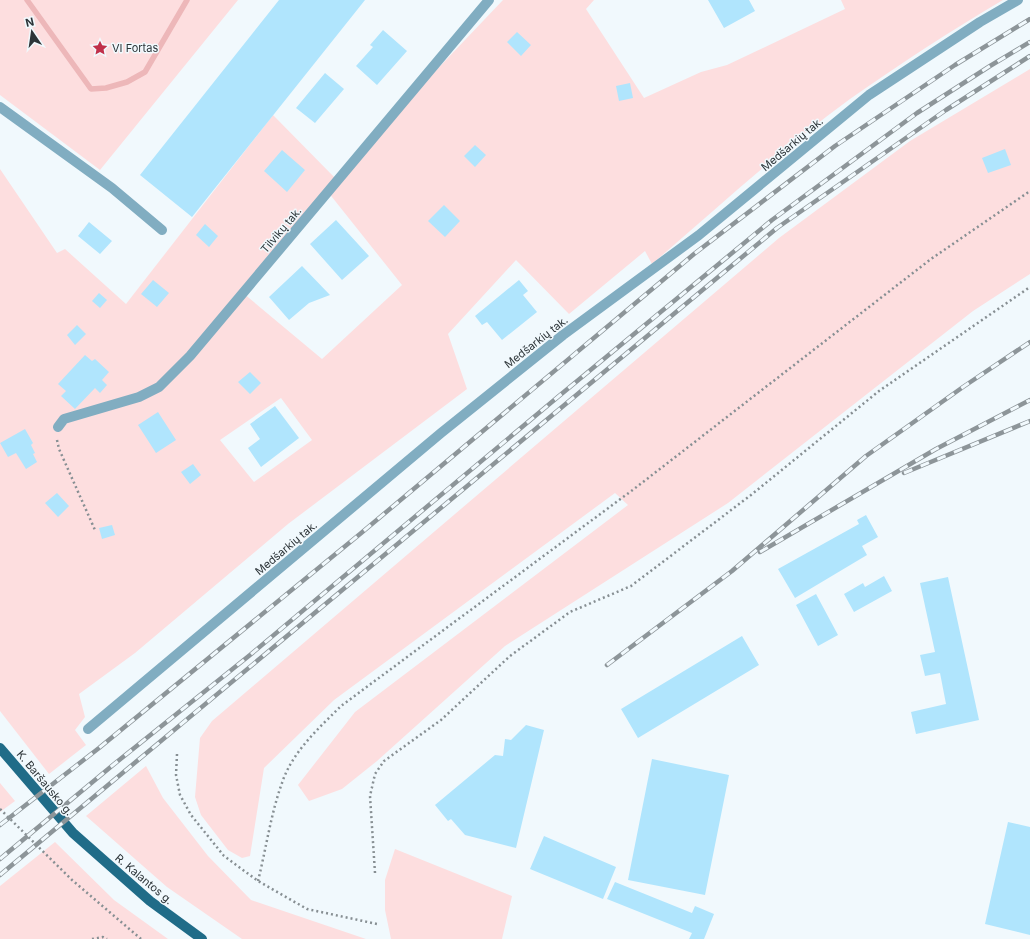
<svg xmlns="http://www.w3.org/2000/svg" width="1030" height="939" viewBox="0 0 1030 939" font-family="Inter,sans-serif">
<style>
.green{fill:#fddedf;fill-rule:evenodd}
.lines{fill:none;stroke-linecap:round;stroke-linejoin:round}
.stream{stroke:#edb7b9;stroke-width:5.5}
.building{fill:#b0e5fd}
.path{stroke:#878f93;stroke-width:2.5;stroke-dasharray:2 3;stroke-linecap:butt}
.minor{stroke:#81adc1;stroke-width:10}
.major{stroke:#206c88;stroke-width:10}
.rail-casing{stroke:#8d9599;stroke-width:4.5}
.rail{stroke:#f1f9fd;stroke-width:3;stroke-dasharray:9;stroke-linecap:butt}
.labels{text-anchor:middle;stroke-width:3;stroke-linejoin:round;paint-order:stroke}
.poi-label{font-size:11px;fill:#2c3438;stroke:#f1f9fd;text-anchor:start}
.street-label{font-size:11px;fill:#2c3438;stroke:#f1f9fd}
</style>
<rect width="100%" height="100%" fill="#f1f9fd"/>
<!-- green -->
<path class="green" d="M 0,0 L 238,0 L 100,170 L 0,95 Z
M 503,0 L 594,0 L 586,9 L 644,98 L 701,72 L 727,65 L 845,9 L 841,0 L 1003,0 C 950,31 900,64 850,99 C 781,149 717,208 652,264 L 645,251 L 569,314 L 516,260 L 448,334 L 467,389 L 288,524 L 135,653 L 79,694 L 85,717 L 75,730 L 86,745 L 49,774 L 0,711 L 0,169 L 57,253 L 65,249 L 126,304 L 273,115 L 337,180 L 387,122 ZM 328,192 L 402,285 L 322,359 L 243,293 ZM 281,398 L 312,440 L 254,482 L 220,440 Z
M 1030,69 L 1030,274 L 973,311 L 728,503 L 505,646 L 377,761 L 342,789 L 309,801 L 298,785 L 355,712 L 628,505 L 615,493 L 334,700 L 264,768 L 250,856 L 242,858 L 228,850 L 201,815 L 195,797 L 200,738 L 212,721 L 779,238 L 910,141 Z
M 146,766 L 163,798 L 208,856 L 251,900 L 366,939 L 242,939 L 167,887 L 86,816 Z
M 0,783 L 15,801 L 0,812 Z
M 55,842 L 114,900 L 168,939 L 0,939 L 0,886 Z
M 395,849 L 512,896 L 502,939 L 391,939 L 385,910 L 385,880 Z"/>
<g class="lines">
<!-- stream -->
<path class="stream" d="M 27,0 L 91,89 L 106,88 L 127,82 L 145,72 L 187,0"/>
</g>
<!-- building -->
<path class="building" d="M 279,0 L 365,0 L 192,217 L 140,175 Z
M 708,0 L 749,0 L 755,11 L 724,28 Z
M 383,30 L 407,51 L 377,85 L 356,66 L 373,47 L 370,45 Z
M 517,32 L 531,45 L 521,56 L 507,42 Z
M 325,73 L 344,89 L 315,123 L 296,108 Z
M 630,83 L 633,98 L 619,101 L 616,86 Z
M 475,145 L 486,155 L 475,167 L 464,156 Z
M 1005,149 L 1011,165 L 988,173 L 982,158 Z
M 282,150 L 305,170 L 287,192 L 264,171 Z
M 444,205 L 460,221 L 445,237 L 428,221 Z
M 336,220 L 369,256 L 342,280 L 310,244 Z
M 89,222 L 112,241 L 100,254 L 78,236 Z
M 205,224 L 218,236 L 209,247 L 196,235 Z
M 302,266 L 330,295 L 309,303 L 289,320 L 269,297 Z
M 153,280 L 169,293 L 157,307 L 141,294 Z
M 519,280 L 528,291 L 523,295 L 537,312 L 502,340 L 487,322 L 482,325 L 475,316 Z
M 99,293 L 107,300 L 100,308 L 92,301 Z
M 77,325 L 86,334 L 75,345 L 67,335 Z
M 85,355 L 92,361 L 95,359 L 109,372 L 102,380 L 107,385 L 100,393 L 95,388 L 75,409 L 61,396 L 66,391 L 58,384 Z
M 250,372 L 261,383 L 250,394 L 238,382 Z
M 275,406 L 299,438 L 261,467 L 248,448 L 260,439 L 250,424 Z
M 158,412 L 176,440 L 156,453 L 138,425 Z
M 25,429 L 33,443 L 31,445 L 35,453 L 33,454 L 37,462 L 26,469 L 16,453 L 8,457 L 0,443 Z
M 193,464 L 201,475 L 190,484 L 181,472 Z
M 57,493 L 69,506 L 58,517 L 45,503 Z
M 866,515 L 878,537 L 862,546 L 867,555 L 795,598 L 778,569 L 859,524 L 857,520 Z
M 112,525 L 115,535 L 102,539 L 99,528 Z
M 884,576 L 892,591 L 854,612 L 844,594 L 863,583 L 865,587 Z
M 948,577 L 979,720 L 916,734 L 911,712 L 946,704 L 940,673 L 925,676 L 920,655 L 935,652 L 920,583 Z
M 816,594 L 838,635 L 818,646 L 796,605 Z
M 742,636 L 759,665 L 638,738 L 621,709 Z
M 526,725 L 544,730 L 516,848 L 465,835 L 451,819 L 448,821 L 435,805 L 495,755 L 503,756 L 505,739 L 511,740 Z
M 652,759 L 729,775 L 705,895 L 628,880 Z
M 1008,822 L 1030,827 L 1030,935 L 985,924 Z
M 544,836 L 616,867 L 603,899 L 530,869 Z
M 615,882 L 692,913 L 695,906 L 714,914 L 704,939 L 689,939 L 692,933 L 607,899 Z"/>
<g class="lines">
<!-- path -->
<path class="path" d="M 57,440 L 59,449 L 95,530
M 177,754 L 176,775 L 180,795 L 191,815 L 224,856 L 258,881 L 307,909 L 377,924
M 0,809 L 72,880 L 141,939
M 375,873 L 370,796 L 375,774 L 384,761 L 441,720 L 510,656 L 570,612 L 631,586 L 751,495 L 879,391 L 1030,287
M 258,881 C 266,849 271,813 282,783 C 292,752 319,728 341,706 L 634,489 L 931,259 L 1030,191
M 92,939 L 103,937 L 107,939"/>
<!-- minor -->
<path class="minor" d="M 0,107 L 112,188 L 162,230
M 58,427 L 64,419 L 139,397 L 159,387 L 190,356 L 489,0
M 88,729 L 441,433 L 563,335 L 699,235 L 869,95 L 980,22 L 1018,0"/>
<!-- major -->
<path class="major" d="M 0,748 L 73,833 L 150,901 L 202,939"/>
<defs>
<path id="rail" d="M 904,473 L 1030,421
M 760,552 L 936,449 L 1030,400
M 607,665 L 732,571 L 866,456 L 963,387 L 1030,342
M 0,825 L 99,748 L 360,534 L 694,254 L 835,146 L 955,65 L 1030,19
M 0,859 L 113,765 L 250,655 L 559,396 L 772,220 L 917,113 L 990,66 L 1030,42
M 0,875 L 777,228 L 946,110 L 1030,56"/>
</defs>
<!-- rail casing -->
<use href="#rail" class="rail-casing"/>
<!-- rail -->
<use href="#rail" class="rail"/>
</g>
<!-- icons -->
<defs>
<symbol id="sight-bare" viewBox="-9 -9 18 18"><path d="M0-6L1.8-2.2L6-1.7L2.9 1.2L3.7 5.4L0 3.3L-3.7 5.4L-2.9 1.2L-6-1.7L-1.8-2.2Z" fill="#c0304a" stroke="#f1f9fd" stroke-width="2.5" paint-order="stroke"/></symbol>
</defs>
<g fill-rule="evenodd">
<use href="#sight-bare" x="89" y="37" width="22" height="22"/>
</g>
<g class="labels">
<!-- poi labels -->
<g class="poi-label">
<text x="112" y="52">VI Fortas</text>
</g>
<!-- street labels -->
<g class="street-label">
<text transform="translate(792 144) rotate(-40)" y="4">Medšarkių tak.</text>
<text transform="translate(281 230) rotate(-50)" y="4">Tilvikų tak.</text>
<text transform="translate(536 342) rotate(-38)" y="4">Medšarkių tak.</text>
<text transform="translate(286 548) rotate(-40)" y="4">Medšarkių tak.</text>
<text transform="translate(45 783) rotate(50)" y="4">K. Baršausko g.</text>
<text transform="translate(144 879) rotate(40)" y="4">R. Kalantos g.</text>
</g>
</g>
<!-- north arrow -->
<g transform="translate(32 32) rotate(347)" stroke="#f1f9fd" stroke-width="3" paint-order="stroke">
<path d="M0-3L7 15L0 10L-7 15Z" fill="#2c3438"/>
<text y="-6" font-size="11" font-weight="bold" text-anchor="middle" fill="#2c3438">N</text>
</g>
</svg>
